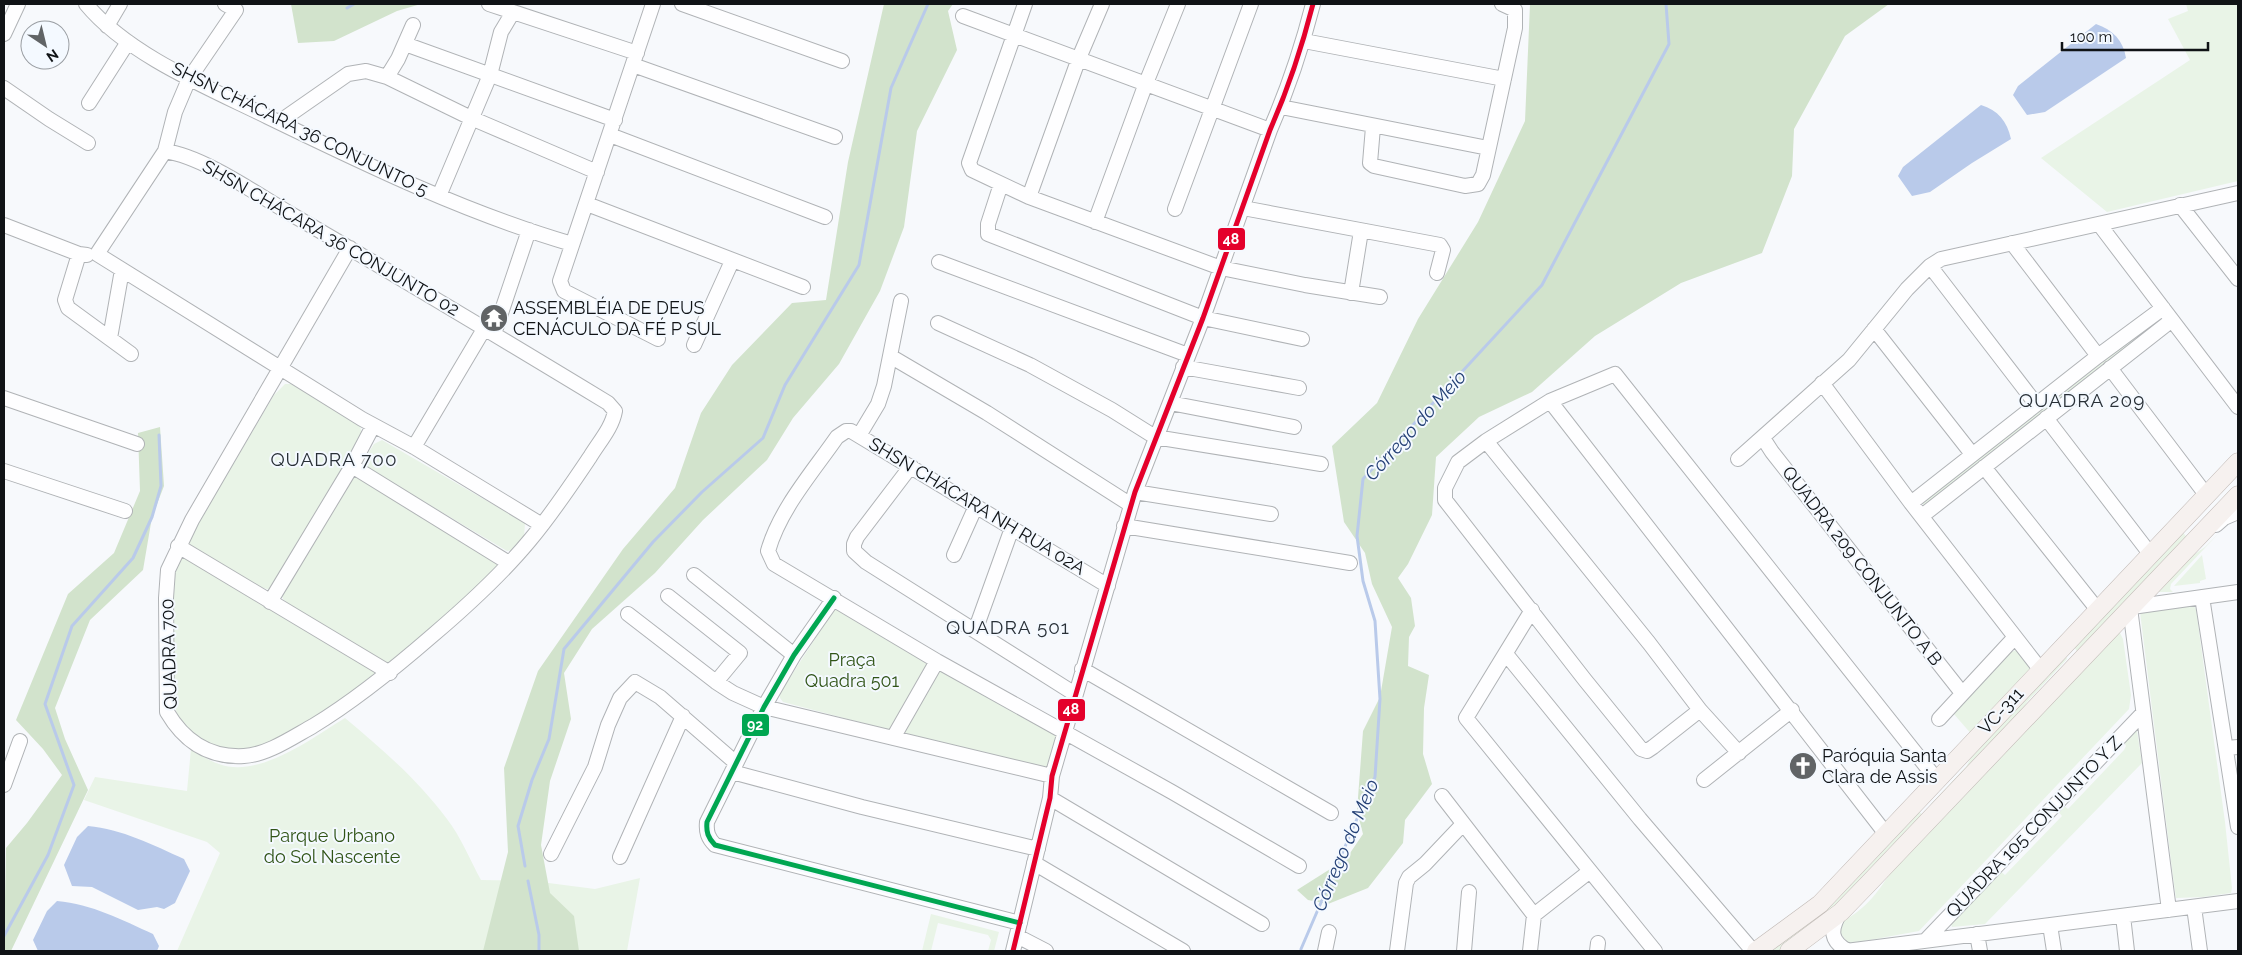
<svg xmlns="http://www.w3.org/2000/svg" width="2242" height="955" viewBox="0 0 2242 955" font-family="Raleway,sans-serif">
<style>
.green{fill:#e9f4e7}
.forest{fill:#d2e3cc}
.water{fill:#b9caea}
.lines{fill:none;stroke-linecap:round;stroke-linejoin:round}
.stream{stroke:#b9caea;stroke-width:3}
.minor-casing{stroke:#b0b3b6;stroke-width:16}
.major-casing{stroke:#c0b9b5;stroke-width:19}
.minor{stroke:#fefeff;stroke-width:14}
.major{stroke:#f6f1ef;stroke-width:18}
.bus-1-casing{stroke:#f4f9ff;stroke-width:9}
.bus-2-casing{stroke:#f4f9ff;stroke-width:9}
.bus-1{stroke:#00a651;stroke-width:5}
.bus-2{stroke:#e4002b;stroke-width:5}
.labels{text-anchor:middle;stroke-width:4;stroke-linejoin:round;paint-order:stroke}
.street-label{font-size:18px;fill:#101316;stroke:#f4f9ff}
.poi-label{font-size:18px;fill:#101316;stroke:#f4f9ff;text-anchor:start}
.park-label{font-size:18px;fill:#305417;stroke:#f4f9ff}
.neighbourhood-label{font-size:19px;letter-spacing:1px;fill:#293037;stroke:#f4f9ff}
.water-label{font-size:19px;font-style:italic;fill:#244076;stroke:#f4f9ff}
.line-badge{stroke:#f4f9ff;stroke-width:2}
.badge-label{font-size:14px;text-anchor:middle;font-weight:bold;fill:#fff}
</style>
<rect width="100%" height="100%" fill="#f7f9fc"/>
<!-- green -->
<path class="green" d="M 2186,4 L 2238,4 L 2238,181 L 2107,212 L 2041,158 L 2190,60 L 2168,19 L 2188,11 Z
M 2162,317 L 2162,323 L 1928,506 L 1923,506 L 1923,502 L 2152,322 Z
M 285,384 L 291,384 L 360,425 L 363,440 L 270,590 L 254,585 L 192,549 L 187,542 L 274,395 Z
M 382,440 L 525,523 L 524,538 L 514,550 L 507,551 L 366,467 L 365,458 L 374,444 Z
M 357,475 L 498,564 L 488,577 L 392,665 L 385,664 L 293,608 L 283,599 L 282,594 L 349,480 Z
M 2182,531 L 2188,539 L 2079,655 L 2073,645 Z
M 2220,532 L 2171,584 L 2170,589 L 2173,592 L 2159,592 L 2157,590 L 2179,565 L 2205,547 Z
M 184,555 L 375,668 L 374,680 L 289,736 L 252,751 L 222,751 L 190,734 L 177,716 L 171,679 L 175,565 Z
M 2202,555 L 2206,579 L 2200,581 L 2200,583 L 2174,586 Z
M 2191,603 L 2196,609 L 2225,822 L 2232,888 L 2231,893 L 2203,897 L 2176,898 L 2173,877 L 2140,612 Z
M 838,607 L 1037,725 L 1060,735 L 1051,769 L 939,743 L 783,702 L 780,698 L 780,693 L 833,611 Z
M 2114,633 L 2120,633 L 2123,639 L 2131,695 L 2129,709 L 1919,931 L 1848,944 L 1840,932 L 1841,922 C 1866,910 1882,888 1895,864 Z
M 2019,649 L 2034,668 L 1984,717 L 1973,736 L 1953,713 L 2011,652 Z
M 2066,656 L 2067,659 L 2027,702 L 2019,718 L 1930,808 L 1931,804 L 1966,767 L 1976,748 Z
M 345,718 C 382,749 418,780 447,819 C 461,837 470,860 481,880 L 533,881 L 595,889 L 640,878 L 627,951 L 177,951 L 220,853 L 207,842 L 84,800 L 95,777 L 187,791 L 191,749 C 200,754 209,761 219,764 C 259,779 312,738 345,718 Z
M 2134,731 L 2137,731 L 2142,763 L 1985,924 L 1952,927 L 1951,924 L 2000,871 L 2005,875 L 2062,816 L 2057,810 L 2063,805 L 2068,809 L 2124,750 L 2126,746 L 2124,742 Z
M 1918,810 L 1924,817 L 1858,889 L 1781,951 L 1763,951 Z
M 931,914 L 999,932 L 994,951 L 988,951 L 991,940 L 988,935 L 938,923 L 931,951 L 922,951 Z"/>
<!-- forest -->
<path class="forest" d="M 291,4 L 421,4 L 397,11 L 334,41 L 298,43 Z
M 884,4 L 953,4 L 948,11 L 957,50 L 917,131 L 904,227 L 880,291 L 839,364 L 793,418 L 767,460 L 703,520 L 655,573 L 592,629 L 564,673 L 571,719 L 550,781 L 541,845 L 550,893 L 574,916 L 579,951 L 483,951 L 508,852 L 504,768 L 538,671 L 623,549 L 675,488 L 701,413 L 732,365 L 792,303 L 826,300 L 848,162 Z
M 1530,4 L 1889,4 L 1845,36 L 1794,129 L 1792,176 L 1762,253 L 1681,283 L 1595,336 L 1532,392 L 1479,417 L 1436,457 L 1432,515 L 1408,564 L 1398,578 L 1411,598 L 1415,626 L 1409,637 L 1408,666 L 1429,675 L 1424,708 L 1423,754 L 1432,784 L 1405,820 L 1403,843 L 1368,888 L 1328,904 L 1308,900 L 1297,890 L 1346,859 L 1363,834 L 1357,811 L 1363,731 L 1380,697 L 1392,627 L 1372,584 L 1365,553 L 1344,522 L 1332,446 L 1377,403 L 1418,319 L 1478,222 L 1525,121 Z
M 160,427 L 164,486 L 152,517 L 143,570 L 90,620 L 55,708 L 65,739 L 88,790 L 11,951 L 4,951 L 6,848 L 27,823 L 62,775 L 43,749 L 16,720 L 68,594 L 114,553 L 140,491 L 138,433 Z"/>
<!-- water -->
<path class="water" d="M 2096,24 C 2113,30 2123,40 2126,58 L 2045,112 L 2027,115 L 2013,95 L 2018,86 Z
M 1981,105 C 1998,110 2007,121 2011,139 L 1972,163 L 1930,192 L 1912,196 L 1898,176 L 1903,167 Z
M 88,826 C 122,829 153,845 184,859 L 190,871 L 175,903 L 164,909 L 157,907 L 138,910 L 92,887 L 72,886 L 64,865 L 77,837 Z
M 57,901 C 92,904 122,920 153,934 L 159,946 L 157,951 L 38,951 L 33,940 L 47,911 Z"/>
<g class="lines">
<!-- stream -->
<path class="stream" d="M 347,8 L 354,4
M 525,866 L 518,826 L 532,780 L 549,739 L 564,649 L 653,542 L 702,492 L 763,438 L 785,385 L 859,265 L 891,88 L 928,4
M 528,881 L 539,935 L 539,951
M 4,936 L 48,855 L 74,785 L 45,704 L 72,626 L 133,558 L 152,517 L 161,486 L 159,435
M 1301,949 L 1375,777 L 1380,699 L 1375,621 L 1363,581 L 1357,536 L 1363,479 L 1542,285 L 1669,44 L 1666,4"/>
<defs>
<path id="minor" d="M 86,4 C 128,55 209,88 268,117 C 367,165 466,213 572,244
M 489,4 L 637,53
M 653,4 L 560,281 L 564,291 L 658,339
M 682,4 L 842,61
M 1025,4 L 969,163 L 972,170 L 1029,197 L 1221,268 L 1305,285 L 1380,297
M 963,16 L 1270,130
M 107,26 L 120,4
M 4,34 L 18,4
M 1304,41 L 1504,79
M 405,44 L 615,120
M 633,65 L 835,137
M 387,77 L 398,59 L 413,25
M 4,88 L 49,119 L 88,143
M 89,103 L 128,42
M 1281,107 L 1488,148
M 279,122 L 348,74 L 366,71 L 387,77 L 471,118 L 597,172
M 1373,127 L 1370,163 L 1374,166 L 1465,186 L 1478,184 L 1483,175 L 1515,28 L 1515,10 L 1502,4
M 610,135 L 825,217
M 165,151 C 205,157 259,196 296,217 C 401,278 504,340 608,403 L 615,411 C 612,428 599,442 590,457 C 571,485 552,514 530,540 C 502,574 467,606 433,635 C 395,668 356,700 313,726 C 293,737 267,755 244,756 C 209,758 184,741 167,712 L 166,598 L 168,570 L 192,520 L 350,248
M 1001,184 L 988,224 L 988,234 L 1203,318 L 1302,339
M 439,196 L 490,75 L 501,32 L 513,12
M 1029,197 L 1079,58 L 1102,4
M 587,204 L 803,287
M 2180,205 L 2238,279
M 1243,208 L 1440,245 L 1443,250 L 1437,273
M 1175,209 L 1251,4
M 1095,222 L 1146,83 L 1178,4
M 2099,224 L 2238,407
M 4,225 L 79,254 L 87,255
M 2012,243 L 2098,356
M 79,254 L 65,300 L 68,308 L 131,354
M 97,254 L 362,419 L 414,447 L 542,525
M 97,254 L 165,151 L 175,112 L 189,79 L 236,10 L 225,4
M 939,262 L 1188,355
M 1930,266 L 2036,404
M 1351,293 L 1361,231
M 938,323 L 1030,365 L 1112,410 L 1155,437 L 1321,464
M 1874,329 L 1972,454
M 494,334 L 529,230
M 110,338 L 122,270
M 694,345 L 732,261
M 890,356 L 987,413 L 1131,505
M 1183,367 L 1299,388
M 2110,368 L 2207,496
M 1822,383 L 1911,503 L 2040,669
M 4,398 L 137,444
M 1550,401 L 1886,834
M 1170,403 L 1294,427
M 2046,418 L 2151,555
M 860,434 L 878,404 L 884,386 L 901,301
M 1763,438 L 1772,452 L 1962,693
M 1486,441 L 1649,643 L 1700,710 L 1739,753
M 414,447 L 484,329
M 1738,459 L 1849,360 L 1907,289 L 1930,266 L 1941,259 L 2238,193
M 352,466 L 509,563
M 911,466 L 857,537 L 854,544 L 854,551 L 866,562 L 1075,694
M 1984,467 L 2097,609
M 4,471 L 125,511
M 1135,492 L 1271,514
M 1911,503 L 2098,356 L 2163,308
M 1922,516 L 2172,320
M 2216,525 L 2224,518 L 2238,512
M 1124,526 L 1350,563
M 178,546 L 390,673
M 954,555 L 976,506
M 694,575 L 794,655
M 1108,586 L 851,431 L 846,431 L 837,437 C 812,473 780,509 768,551 L 774,564 L 937,661 L 1172,792 L 1299,866
M 668,596 L 740,653 L 716,682
M 2202,597 L 2238,827
M 834,598 L 794,655 L 764,707 L 707,822 C 706,832 708,838 715,845 L 1020,923
M 270,602 L 352,466 L 373,426
M 2132,607 L 2238,592
M 2130,608 L 2169,910
M 1532,610 L 1466,718 L 1655,951
M 628,614 L 716,682 L 733,693 L 764,707 L 1052,776
M 975,631 L 1012,528
M 1506,654 L 1640,819 L 1753,951
M 1082,669 L 1331,813
M 1700,710 L 1653,747 L 1647,751 L 1641,749 L 1585,680 L 1445,500 L 1445,488 L 1458,462 L 1486,441 L 1550,401 L 1615,374 L 1937,780
M 1939,719 L 2015,637
M 893,738 L 937,661
M 2226,748 L 2238,747
M 732,772 L 862,807 L 1038,849
M 1704,780 L 1792,710
M 4,785 L 20,741
M 1442,796 L 1534,915
M 1050,798 L 1262,924
M 551,854 L 595,767 L 608,725 L 620,698 L 635,682 L 660,697 L 736,763
M 620,857 L 683,716
M 1034,863 L 1183,951
M 2194,907 L 2200,951
M 1840,913 C 1830,930 1830,941 1848,951
M 2123,916 L 2127,951
M 2050,925 L 2054,951
M 1977,934 L 1980,951
M 1017,936 L 1046,951
M 1925,941 L 2143,713
M 1013,951 L 1050,798 L 1052,776 L 1135,492 L 1203,318 L 1270,130 C 1288,89 1302,47 1313,4
M 1325,951 L 1329,932
M 1397,951 L 1406,883 L 1409,877 L 1425,864 L 1463,824
M 1464,951 L 1469,892
M 1530,951 L 1534,915 L 1590,871
M 1597,951 L 1598,943
M 1846,951 L 2238,901"/>
<path id="major" d="M 1756,951 L 1820,904 L 2238,462
M 1789,951 L 1841,912 L 1869,883 L 2238,495"/>
</defs>
<!-- minor casing -->
<use href="#minor" class="minor-casing"/>
<!-- major casing -->
<use href="#major" class="major-casing"/>
<!-- minor -->
<use href="#minor" class="minor"/>
<!-- major -->
<use href="#major" class="major"/>
<defs>
<path id="bus-1" d="M 834,598 L 794,655 L 764,707 L 707,822 C 706,832 708,838 715,845 L 1020,923"/>
<path id="bus-2" d="M 1013,951 L 1050,798 L 1052,776 L 1135,492 L 1203,318 L 1270,130 C 1288,89 1302,47 1313,4"/>
</defs>
<!-- bus-1 casing -->
<use href="#bus-1" class="bus-1-casing"/>
<!-- bus-2 casing -->
<use href="#bus-2" class="bus-2-casing"/>
<!-- bus-1 -->
<use href="#bus-1" class="bus-1"/>
<!-- bus-2 -->
<use href="#bus-2" class="bus-2"/>
</g>
<!-- icons -->
<defs>
<symbol id="temple-disc" viewBox="-11 -11 22 22"><circle r="9.5" fill="#616466" stroke="#f4f9ff"/><path d="M0-6L5-2H3V0L6.5 2.5H4V6H1.5V3h-3V6H-4V2.5H-6.5L-3 0V-2H-5Z" fill="#fff"/></symbol>
<symbol id="church-disc" viewBox="-11 -11 22 22"><circle r="9.5" fill="#616466" stroke="#f4f9ff"/><path d="M-1.2-6h2.4v3.5h3.3v2.4h-3.3V6h-2.4V-.1h-3.3v-2.4h3.3Z" fill="#fff"/></symbol>
</defs>
<g fill-rule="evenodd">
<use href="#temple-disc" x="478" y="302" width="32" height="32"/>
<use href="#church-disc" x="1787" y="750" width="32" height="32"/>
</g>
<g class="labels">
<!-- street labels -->
<g class="street-label">
<text transform="translate(300 129) rotate(26)" y="6">SHSN CHÁCARA 36 CONJUNTO 5</text>
<text transform="translate(331 238) rotate(30)" y="6">SHSN CHÁCARA 36 CONJUNTO 02</text>
<text transform="translate(977 506) rotate(31)" y="6">SHSN CHÁCARA NH RUA 02A</text>
<text transform="translate(1862 566) rotate(52)" y="6">QUADRA 209 CONJUNTO A B</text>
<text transform="translate(169 654) rotate(-92)" y="6">QUADRA 700</text>
<text transform="translate(2001 711) rotate(-47)" y="6">VC-311</text>
<text transform="translate(2034 827) rotate(-46)" y="6">QUADRA 105 CONJUNTO Y Z</text>
</g>
<!-- poi labels -->
<g class="poi-label">
<text x="513" y="314">ASSEMBLÉIA DE DEUS<tspan x="513" dy="21">CENÁCULO DA FÉ P SUL</tspan></text>
<text x="1822" y="762">Paróquia Santa<tspan x="1822" dy="21">Clara de Assis</tspan></text>
</g>
<!-- park labels -->
<g class="park-label">
<text x="852" y="666">Praça<tspan x="852" dy="21">Quadra 501</tspan></text>
<text x="332" y="842">Parque Urbano<tspan x="332" dy="21">do Sol Nascente</tspan></text>
</g>
<!-- neighbourhood labels -->
<g class="neighbourhood-label">
<text x="2082" y="407">QUADRA 209</text>
<text x="334" y="466">QUADRA 700</text>
<text x="1008" y="634">QUADRA 501</text>
</g>
<!-- water labels -->
<g class="water-label">
<text transform="translate(1415 425) rotate(-48)" y="7">Córrego do Meio</text>
<text transform="translate(1345 845) rotate(-67)" y="7">Córrego do Meio</text>
</g>
</g>
<g class="line-badge">
<rect x="1217" y="227" width="29" height="24" rx="5" fill="#e4002b"/>
<rect x="1057" y="698" width="29" height="24" rx="5" fill="#e4002b"/>
<rect x="741" y="713" width="29" height="24" rx="5" fill="#00a651"/>
</g>
<g class="badge-label">
<text x="1231" y="244">48</text>
<text x="1071" y="714">48</text>
<text x="755" y="730">92</text>
</g>
<!-- border -->
<rect width="2242" height="955" fill="none" stroke="#101316" stroke-width="10"/>
<!-- north arrow -->
<g transform="translate(45 45) rotate(145)"><circle r="24" fill="#f4f9ff" stroke="#999da2"/>
<path d="M0-4L9 19L0 12L-9 19Z" fill="#616466"/>
<text y="-8" font-size="14" font-weight="bold" text-anchor="middle" fill="#101316">N</text>
</g>
<!-- scale -->
<path d="M2062 42v8h146v-8" fill="none" stroke="#101316" stroke-width="2.5"/>
<text x="2070" y="42" font-size="15" fill="#101316" stroke="#f4f9ff" stroke-width="4" paint-order="stroke">100 m</text>
</svg>
